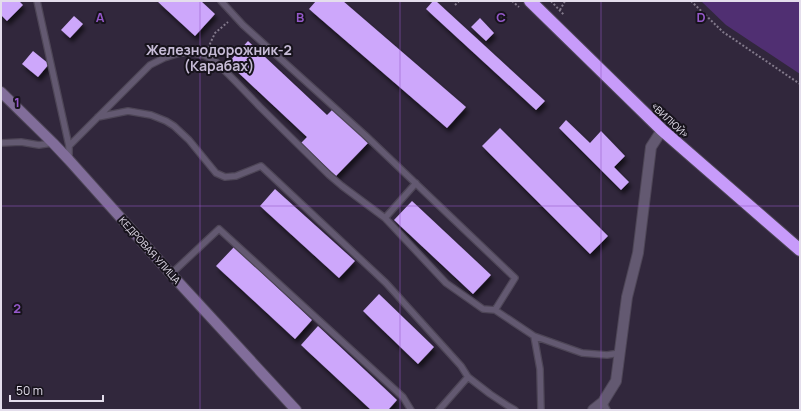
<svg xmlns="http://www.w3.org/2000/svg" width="801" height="411" viewBox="0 0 801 411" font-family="Manrope,sans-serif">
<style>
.green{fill:#502f72}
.building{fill:#cda7fb;filter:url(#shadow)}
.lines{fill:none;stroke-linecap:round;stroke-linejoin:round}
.lane-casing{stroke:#4e4657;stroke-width:8}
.street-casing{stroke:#4e4657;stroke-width:12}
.secondary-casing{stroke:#4e4657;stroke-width:12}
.highway-casing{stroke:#4e4657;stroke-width:14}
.path{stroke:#837a8c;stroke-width:2;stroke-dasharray:2 2;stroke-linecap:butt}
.lane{stroke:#635971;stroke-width:5.5}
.street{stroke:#635971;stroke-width:10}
.secondary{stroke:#816d9a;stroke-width:10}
.highway{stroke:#c79bfa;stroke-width:12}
.grid{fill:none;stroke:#9558ca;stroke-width:1;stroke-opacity:0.55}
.labels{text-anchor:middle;stroke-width:4;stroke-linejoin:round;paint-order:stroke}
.street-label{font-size:10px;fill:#e4deec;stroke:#17131c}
.district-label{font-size:14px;font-weight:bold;fill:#c6bbd6;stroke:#17131c}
.grid-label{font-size:13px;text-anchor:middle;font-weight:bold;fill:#9558ca;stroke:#17131c;stroke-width:4;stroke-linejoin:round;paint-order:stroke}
</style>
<defs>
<filter id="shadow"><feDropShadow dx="2.5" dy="4.5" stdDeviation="2" flood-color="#0009"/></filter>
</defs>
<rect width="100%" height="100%" fill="#31273c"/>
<!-- green -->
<path class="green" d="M 701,1 L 800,1 L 800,74 L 726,25 Z"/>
<!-- building -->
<path class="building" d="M 1,1 L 19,1 L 23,5 L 7,21 L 1,15 Z
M 157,1 L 201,1 L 215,14 L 195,36 Z
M 316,1 L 343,1 L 466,107 L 447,128 L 309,9 Z
M 433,1 L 436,1 L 545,101 L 536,110 L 426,9 Z
M 74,16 L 83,24 L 70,38 L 61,30 Z
M 480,18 L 494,33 L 486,41 L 471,27 Z
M 248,41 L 327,115 L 333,109 L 369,142 L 336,176 L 301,143 L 307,137 L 228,63 Z
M 33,51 L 49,64 L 38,77 L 22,64 Z
M 566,120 L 590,143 L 601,131 L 625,156 L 614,167 L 629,182 L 621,190 L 559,128 Z
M 500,128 L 608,236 L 590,254 L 482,146 Z
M 275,189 L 355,261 L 339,278 L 260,206 Z
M 412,201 L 491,275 L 473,294 L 394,220 Z
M 234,247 L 312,320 L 295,339 L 216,266 Z
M 379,294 L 434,347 L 418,364 L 363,311 Z
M 318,326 L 397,400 L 388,410 L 371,410 L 301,345 Z"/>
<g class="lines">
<defs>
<path id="lane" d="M 37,1 L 69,146
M 98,117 L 128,111 L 151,115 L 166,121 L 174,126 L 189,140 L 216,173 L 225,177 L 236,176 L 261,166 L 386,283 L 461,366 L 468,377 L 490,394 L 508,406 L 515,410
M 1,143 L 21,142 L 39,145 L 52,143
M 69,160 L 69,146 L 150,65 L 164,58 L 180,53 L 192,53 L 204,55 L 215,61 L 236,82 L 260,107 L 329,175 L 342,186 L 385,218 L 446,283 L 483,309 L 495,310 L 515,278 L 365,135 L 243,25 L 221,1
M 385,218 L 416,183
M 171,274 L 219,229 L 403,397 L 411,410
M 495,310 L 534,336 L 540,369 L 541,410
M 534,336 L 582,353 L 607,355 L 620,353
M 603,402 L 607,410
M 439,410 L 468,377"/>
<path id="street" d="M 593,410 L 603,402 L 616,381 L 627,297 L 638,253 L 651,147 L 662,130"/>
<path id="secondary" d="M 1,92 L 53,143 L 69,160 L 171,274 L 296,410"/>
<path id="highway" d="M 530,1 L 662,130 L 800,250"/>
</defs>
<!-- lane casing -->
<use href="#lane" class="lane-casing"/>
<!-- street casing -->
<use href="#street" class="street-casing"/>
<!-- secondary casing -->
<use href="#secondary" class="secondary-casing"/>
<!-- highway casing -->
<use href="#highway" class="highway-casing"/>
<!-- path -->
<path class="path" d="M 512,1 L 519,7
M 551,1 L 564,15
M 691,1 L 723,32 L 800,84
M 455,5 L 459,1
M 560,10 L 565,1
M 208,48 L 215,33 L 228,22"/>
<!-- lane -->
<use href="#lane" class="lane"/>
<!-- street -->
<use href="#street" class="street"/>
<!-- secondary -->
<use href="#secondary" class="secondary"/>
<!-- highway -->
<use href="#highway" class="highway"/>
</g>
<!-- grid -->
<path class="grid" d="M 200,1 L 200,410M 400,1 L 400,410M 601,1 L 601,410M 1,206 L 800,206"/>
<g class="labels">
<!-- street labels -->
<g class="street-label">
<text transform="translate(670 120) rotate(43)" y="4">«ВИЛЮЙ»</text>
<text transform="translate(150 250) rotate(48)" y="4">КЕДРОВАЯ УЛИЦА</text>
</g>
<!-- district labels -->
<g class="district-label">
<text x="219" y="55">Железнодорожник-2<tspan x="219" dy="16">(Карабах)</tspan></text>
</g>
</g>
<g class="grid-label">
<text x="100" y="22">A</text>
<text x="300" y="22">B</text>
<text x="501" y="22">C</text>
<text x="701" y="22">D</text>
<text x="17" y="107">1</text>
<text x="17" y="313">2</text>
</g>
<!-- border -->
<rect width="801" height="411" fill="none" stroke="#e4deec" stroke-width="4"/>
<!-- scale -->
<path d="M10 395v6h93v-6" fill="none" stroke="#e4deec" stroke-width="2"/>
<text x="16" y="395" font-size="12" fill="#e4deec" stroke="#17131c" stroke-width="3" paint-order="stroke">50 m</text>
</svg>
